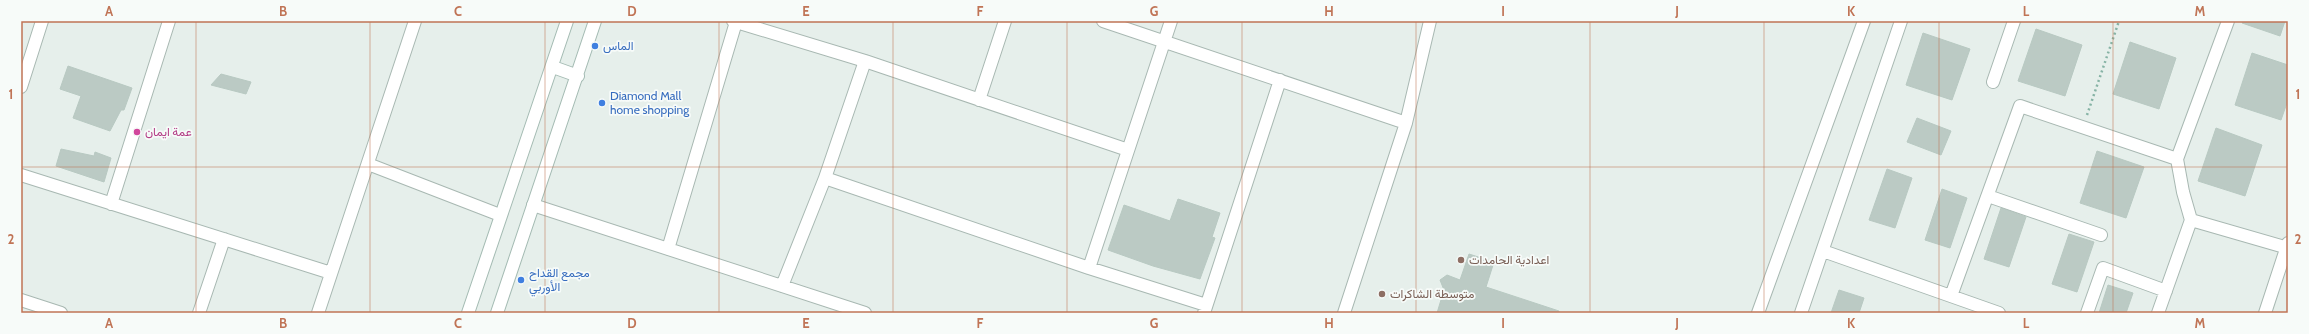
<svg xmlns="http://www.w3.org/2000/svg" width="2309" height="334" viewBox="0 0 2309 334" font-family="Cabin,Vazirmatn,sans-serif">
<style>
.building{fill:#bbcac4;stroke:#b8c9c2}
.lines{fill:none;stroke-linecap:round;stroke-linejoin:round}
.street-casing{stroke:#a8b8b2;stroke-width:14}
.secondary-casing{stroke:#a4bbb3;stroke-width:14}
.path{stroke:#86b3a5;stroke-width:2.5;stroke-dasharray:2 3;stroke-linecap:butt}
.street{stroke:#fff;stroke-width:12}
.secondary{stroke:#fff;stroke-width:12}
.grid{fill:none;stroke:#c07456;stroke-width:1;stroke-opacity:0.55}
.shop-dot{fill:#3f7fe0;stroke:#f7fbf9;stroke-width:1.5}
.hotel-dot{fill:#d1479c;stroke:#f7fbf9;stroke-width:1.5}
.education-dot{fill:#8d6e63;stroke:#f7fbf9;stroke-width:1.5}
.labels{text-anchor:middle;stroke-width:3.5;stroke-linejoin:round;paint-order:stroke}
.shop-label{font-size:12px;fill:#366cbe;stroke:#f7fbf9;text-anchor:start}
.hotel-label{font-size:12px;fill:#b23c85;stroke:#f7fbf9;text-anchor:start}
.education-label{font-size:12px;fill:#785e54;stroke:#f7fbf9;text-anchor:start}
.neatline{fill:none;stroke:#c07456;stroke-width:1.5}
.grid-label{font-size:13px;text-anchor:middle;font-weight:bold;fill:#c07456}
</style>
<rect width="100%" height="100%" fill="#e6efeb"/>
<!-- building -->
<path class="building" d="M 2243,21 L 2285,21 L 2280,36 L 2242,23 Z
M 2036,29 L 2082,45 L 2065,96 L 2018,81 Z
M 1923,33 L 1970,49 L 1952,100 L 1906,85 Z
M 2130,42 L 2176,58 L 2159,109 L 2113,94 Z
M 2252,53 L 2288,65 L 2288,100 L 2281,120 L 2235,105 Z
M 68,66 L 132,88 L 124,110 L 121,110 L 110,131 L 73,118 L 81,96 L 60,89 Z
M 221,74 L 251,82 L 246,94 L 211,85 Z
M 1917,118 L 1951,131 L 1941,155 L 1907,142 Z
M 2216,128 L 2262,145 L 2245,196 L 2198,181 Z
M 61,149 L 94,156 L 95,152 L 111,158 L 104,182 L 56,166 Z
M 2097,151 L 2144,167 L 2126,218 L 2080,203 Z
M 1887,169 L 1912,178 L 1895,228 L 1869,220 Z
M 1942,189 L 1967,198 L 1950,248 L 1925,240 Z
M 1178,199 L 1220,213 L 1212,237 L 1215,238 L 1200,279 L 1153,266 L 1108,250 L 1124,205 L 1170,221 Z
M 2001,208 L 2026,217 L 2009,267 L 1984,259 Z
M 2069,234 L 2094,242 L 2077,292 L 2052,284 Z
M 1469,254 L 1494,262 L 1486,287 L 1559,311 L 1559,313 L 1437,313 L 1444,290 L 1440,280 L 1447,275 L 1460,280 Z
M 2108,285 L 2133,293 L 2126,313 L 2099,313 Z
M 1839,290 L 1864,298 L 1859,313 L 1831,313 Z"/>
<g class="lines">
<defs>
<path id="street" d="M 733,21 L 865,61 L 1128,150
M 1103,21 L 1406,123
M 1993,82 L 2014,21
M 21,87 L 42,21
M 979,100 L 1005,21
M 368,164 L 500,215
M 21,175 L 331,273
M 825,178 L 1089,268 L 1206,305
M 1988,196 L 2101,235
M 111,204 L 169,21
M 533,205 L 865,313
M 2191,220 L 2288,248
M 668,249 L 736,22
M 1823,251 L 1999,313
M 1089,268 L 1171,21
M 782,286 L 825,178 L 865,61
M 1951,296 L 2020,106 L 2177,159
M 21,300 L 61,313
M 199,313 L 224,239
M 318,313 L 415,21
M 1204,313 L 1280,80
M 1344,313 L 1406,123 L 1430,21
M 1758,313 L 1864,21
M 1801,313 L 1901,21
M 2087,313 L 2103,268 L 2166,291
M 2158,313 L 2191,220 L 2183,192 L 2177,159 L 2228,21
M 2265,313 L 2288,243"/>
<path id="secondary" d="M 553,67 L 578,76
M 468,313 L 567,21
M 497,313 L 595,21"/>
</defs>
<!-- street casing -->
<use href="#street" class="street-casing"/>
<!-- secondary casing -->
<use href="#secondary" class="secondary-casing"/>
<!-- path -->
<path class="path" d="M 2087,115 L 2119,21"/>
<!-- street -->
<use href="#street" class="street"/>
<!-- secondary -->
<use href="#secondary" class="secondary"/>
</g>
<!-- grid -->
<path class="grid" d="M 196,21 L 196,313M 370,21 L 370,313M 545,21 L 545,313M 719,21 L 719,313M 893,21 L 893,313M 1067,21 L 1067,313M 1242,21 L 1242,313M 1416,21 L 1416,313M 1590,21 L 1590,313M 1764,21 L 1764,313M 1939,21 L 1939,313M 2113,21 L 2113,313M 21,167 L 2288,167"/>
<!-- markers -->
<g class="shop-dot">
<circle cx="595" cy="46" r="4"/>
<circle cx="602" cy="103" r="4"/>
<circle cx="521" cy="280" r="4"/>
</g>
<circle class="hotel-dot" cx="137" cy="132" r="4"/>
<g class="education-dot">
<circle cx="1461" cy="260" r="4"/>
<circle cx="1382" cy="294" r="4"/>
</g>
<g class="labels">
<!-- shop labels -->
<g class="shop-label">
<text x="603" y="50">الماس</text>
<text x="610" y="100">Diamond Mall<tspan x="610" dy="14">home shopping</tspan></text>
<text x="529" y="277">مجمع القداح<tspan x="529" dy="14">الأوربي</tspan></text>
</g>
<!-- hotel labels -->
<g class="hotel-label">
<text x="145" y="136">عمة ايمان</text>
</g>
<!-- education labels -->
<g class="education-label">
<text x="1469" y="264">اعدادية الحامدات</text>
<text x="1390" y="298">متوسطة الشاكرات</text>
</g>
</g>
<!-- border -->
<rect width="2309" height="334" fill="none" stroke="#f7fbf9" stroke-width="44"/>
<rect x="22" y="22" width="2265" height="290" class="neatline"/>
<g class="grid-label">
<text x="109" y="16">A</text>
<text x="283" y="16">B</text>
<text x="458" y="16">C</text>
<text x="632" y="16">D</text>
<text x="806" y="16">E</text>
<text x="980" y="16">F</text>
<text x="1154" y="16">G</text>
<text x="1329" y="16">H</text>
<text x="1503" y="16">I</text>
<text x="1677" y="16">J</text>
<text x="1851" y="16">K</text>
<text x="2026" y="16">L</text>
<text x="2200" y="16">M</text>
<text x="11" y="99">1</text>
<text x="2298" y="99">1</text>
<text x="11" y="244">2</text>
<text x="2298" y="244">2</text>
<text x="109" y="328">A</text>
<text x="283" y="328">B</text>
<text x="458" y="328">C</text>
<text x="632" y="328">D</text>
<text x="806" y="328">E</text>
<text x="980" y="328">F</text>
<text x="1154" y="328">G</text>
<text x="1329" y="328">H</text>
<text x="1503" y="328">I</text>
<text x="1677" y="328">J</text>
<text x="1851" y="328">K</text>
<text x="2026" y="328">L</text>
<text x="2200" y="328">M</text>
</g>
</svg>
